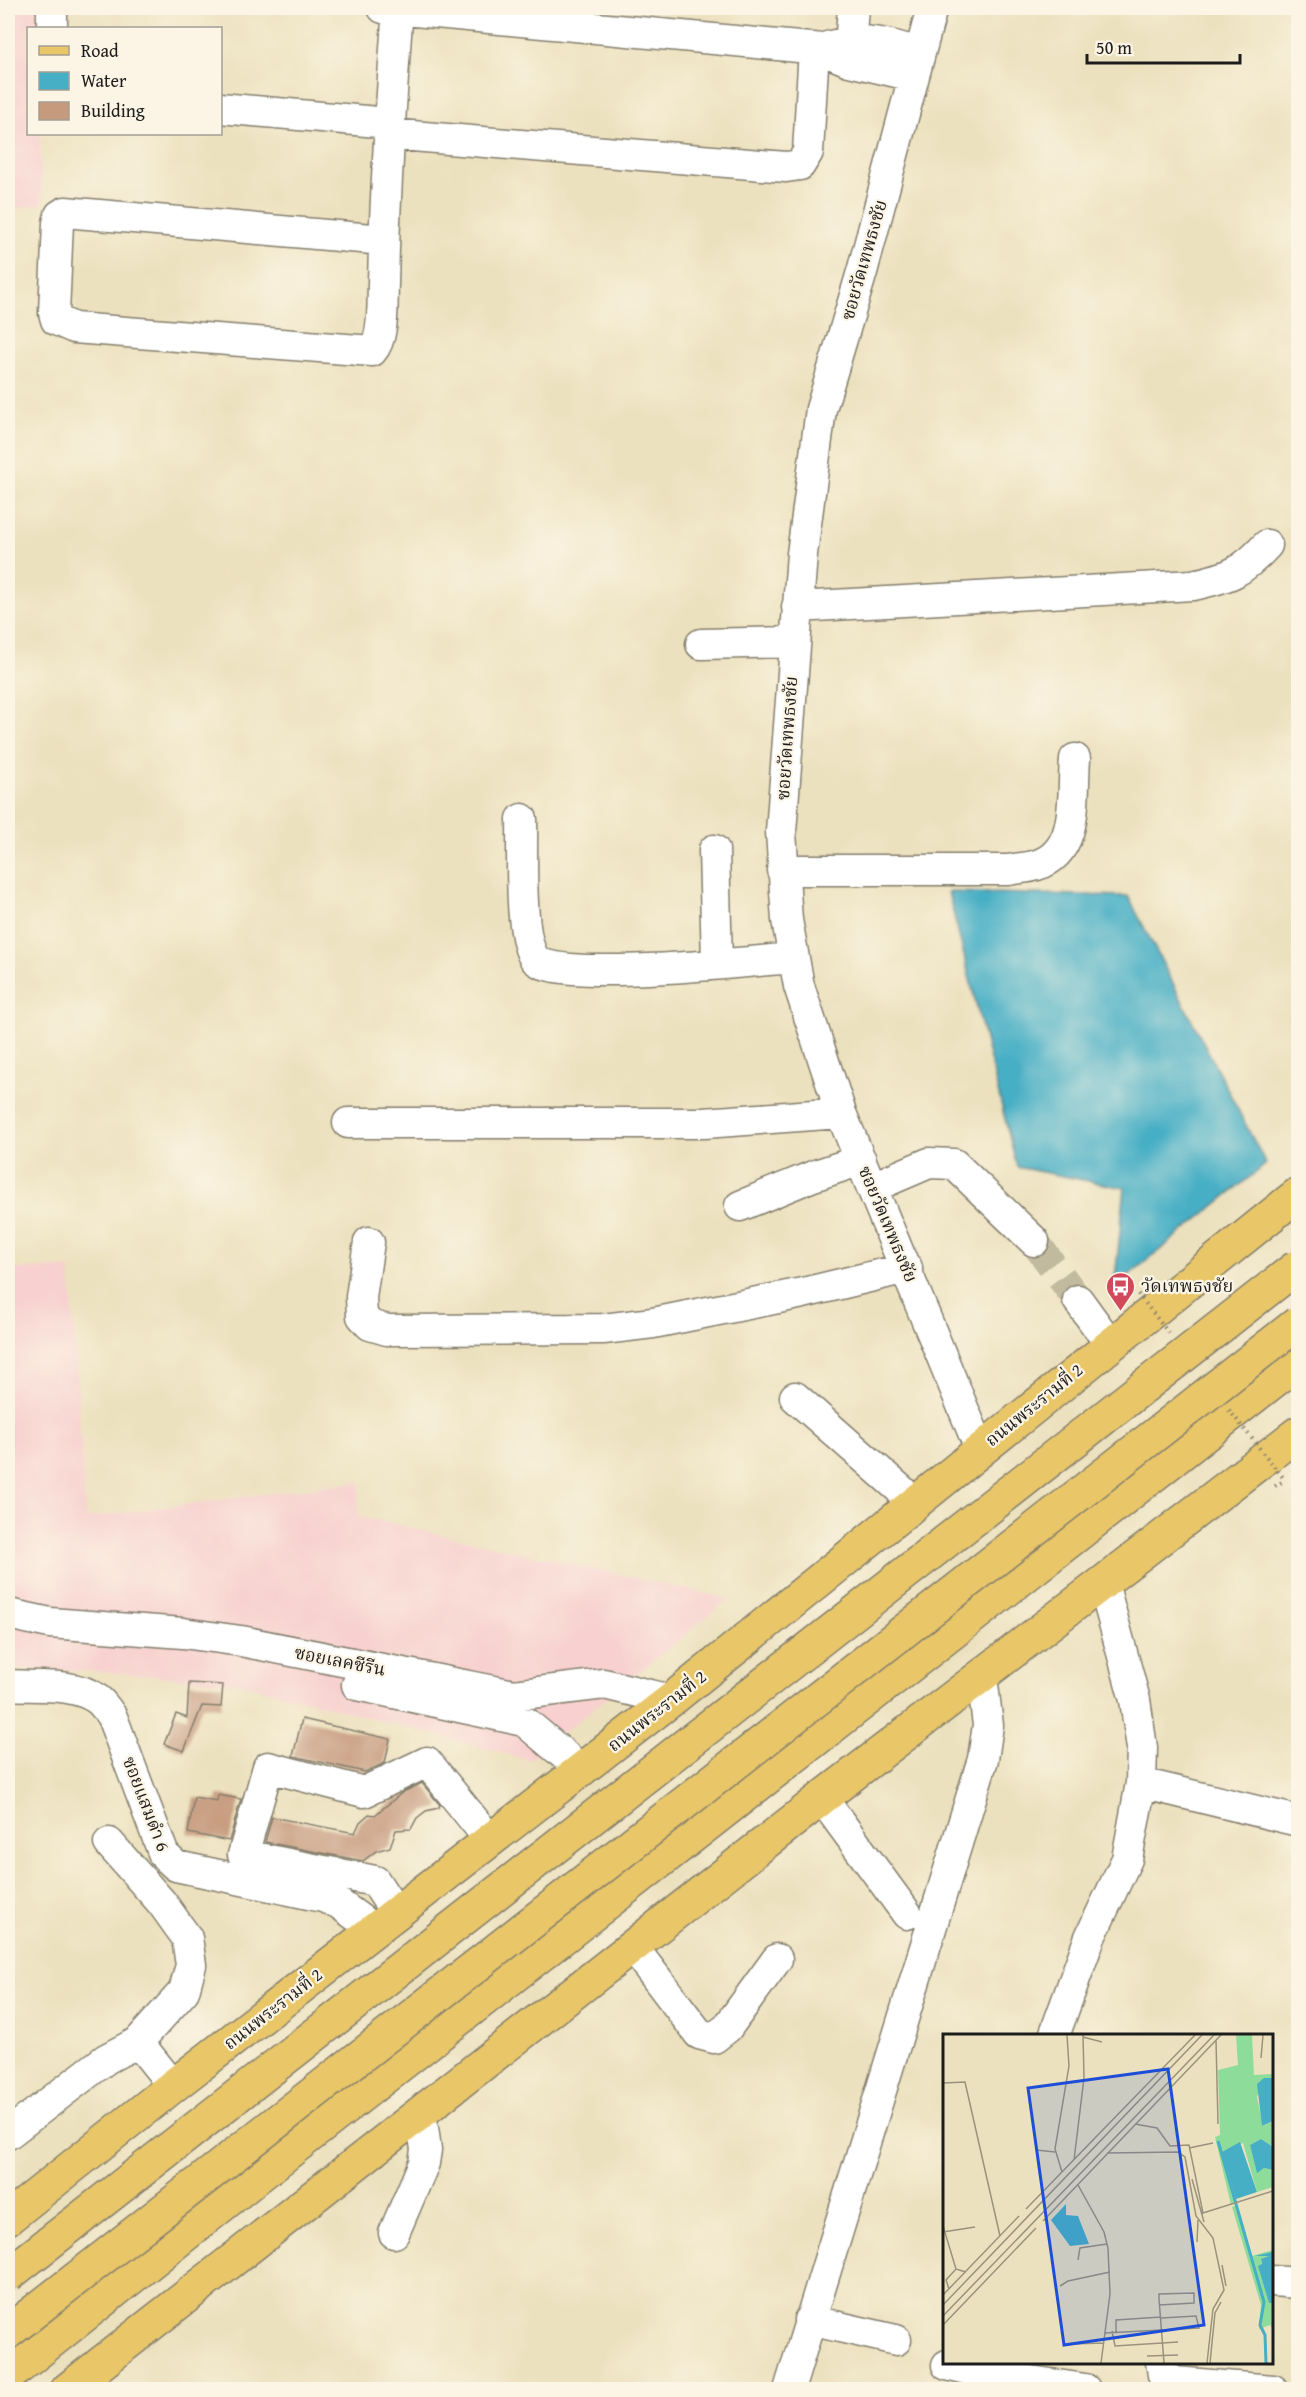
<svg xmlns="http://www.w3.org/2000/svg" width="1306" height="2397" viewBox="0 0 1306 2397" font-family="'Gentium Book Plus','Noto Serif Thai',serif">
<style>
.built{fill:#f7d0cf}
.water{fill:#46afc5;stroke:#316670;stroke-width:1.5}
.building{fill:#c69a7d}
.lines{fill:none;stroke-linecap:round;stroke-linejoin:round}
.minor-tunnel{stroke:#c2ba9e;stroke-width:30;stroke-dasharray:30 15;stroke-linecap:butt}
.minor-casing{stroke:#847e6d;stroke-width:33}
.major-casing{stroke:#847e6d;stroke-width:36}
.highway-casing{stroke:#847e6d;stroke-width:36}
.path{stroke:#847e6d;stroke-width:4;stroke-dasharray:1.5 4.5;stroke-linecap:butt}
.minor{stroke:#fff;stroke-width:30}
.major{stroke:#e9c769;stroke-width:33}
.highway{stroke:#e9c769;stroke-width:33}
.highway-bridge-casing{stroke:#847e6d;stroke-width:36;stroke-linecap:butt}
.path-bridge{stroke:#847e6d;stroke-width:4;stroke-dasharray:1.5 4.5;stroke-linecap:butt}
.highway-bridge{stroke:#e9c769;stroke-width:33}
.labels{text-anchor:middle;stroke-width:4.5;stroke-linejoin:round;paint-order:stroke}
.street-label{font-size:18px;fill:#1c1c1c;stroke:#fcf5e5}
.poi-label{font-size:18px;fill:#1c1c1c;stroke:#fcf5e5;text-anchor:start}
.inset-river{fill:none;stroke:#46afc5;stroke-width:3}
.inset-road{fill:none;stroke:#99927d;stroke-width:1.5}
.view{fill:#1d4ed8;fill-opacity:0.15;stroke:#1d4ed8;stroke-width:3}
.inset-edge{fill:none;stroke:#1c1c1c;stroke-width:3}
</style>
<rect width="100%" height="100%" fill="#fcf5e5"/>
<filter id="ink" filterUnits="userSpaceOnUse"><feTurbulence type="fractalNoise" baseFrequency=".0167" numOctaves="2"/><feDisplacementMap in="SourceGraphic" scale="12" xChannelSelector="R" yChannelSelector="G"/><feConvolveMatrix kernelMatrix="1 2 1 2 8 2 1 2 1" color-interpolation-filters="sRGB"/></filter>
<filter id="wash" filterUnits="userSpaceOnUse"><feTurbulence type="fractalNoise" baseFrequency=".008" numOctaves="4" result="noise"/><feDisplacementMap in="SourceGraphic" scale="24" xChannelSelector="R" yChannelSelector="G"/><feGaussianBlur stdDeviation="1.35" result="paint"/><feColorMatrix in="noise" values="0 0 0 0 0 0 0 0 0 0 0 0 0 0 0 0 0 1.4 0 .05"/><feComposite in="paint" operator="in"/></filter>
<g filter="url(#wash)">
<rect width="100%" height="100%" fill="#ece1be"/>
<!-- built -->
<path class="built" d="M 8,8 L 38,8 L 38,28 L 28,28 L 28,134 L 40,134 L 42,205 L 8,209 Z
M 70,1268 L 86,1518 L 360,1481 L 358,1516 L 729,1599 L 530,1760 L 240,1683 L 90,1671 L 8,1668 L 8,1269 Z"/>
<!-- water -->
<path class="water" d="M 948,892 L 1128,896 L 1266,1164 L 1114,1287 L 1125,1188 L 1017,1167 Z"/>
<g id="blocks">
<!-- building -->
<path class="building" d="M 189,1683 L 223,1685 L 221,1707 L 202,1706 L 184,1751 L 164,1744 L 176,1714 L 187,1718 Z
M 302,1719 L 390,1739 L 385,1763 L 365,1772 L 293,1756 Z
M 422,1783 L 440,1805 L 438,1808 L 426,1811 L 417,1818 L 411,1829 L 396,1830 L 390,1847 L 376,1851 L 363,1861 L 265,1842 L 272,1817 L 355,1833 L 360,1822 L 369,1814 L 375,1815 L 403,1792 Z
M 218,1795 L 241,1799 L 229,1841 L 188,1833 L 194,1797 L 217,1801 Z"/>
</g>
</g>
<g filter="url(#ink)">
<use href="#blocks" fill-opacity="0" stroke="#847e6d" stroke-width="1.5"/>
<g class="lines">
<!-- minor-tunnel -->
<path class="minor-tunnel" d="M 1034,1241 L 1078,1300"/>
<defs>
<path id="minor" d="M 52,8 L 52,28
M 383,8 L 820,49 L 849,61 L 913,76
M 932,8 L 862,272 L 821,409 L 802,554 L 781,832 L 787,920 L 799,986 L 841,1113 L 980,1449
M 820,49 C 864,36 877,41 919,53
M 849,58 L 853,8
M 220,108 L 389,123
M 388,134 L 786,167 L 800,165 L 808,152 L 814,48
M 384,240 L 65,212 L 60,215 L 58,223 L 54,313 L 56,320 L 74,328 L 372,351 C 385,337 382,302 383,284 C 385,191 391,100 398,8
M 797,607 L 1193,585 C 1230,577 1241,573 1267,545
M 701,644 L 794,642
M 522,819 C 523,850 518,936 535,959 C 554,983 754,961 792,958
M 714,850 L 717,963
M 782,870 L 1009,870 C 1018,868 1028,868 1037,865 C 1080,852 1072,795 1075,759
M 348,1123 L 704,1123 L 841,1113
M 873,1187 L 929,1163 L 954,1164 L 1034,1241
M 740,1206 L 813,1176 L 861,1160
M 369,1242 L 361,1297 L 362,1316 L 370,1325 L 387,1330 L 603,1329 L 653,1323 L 803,1293 L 907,1268
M 1078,1300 L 1110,1344
M 795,1397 L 902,1491 L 908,1511
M 8,1614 L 50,1623 L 183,1633 L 241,1641 L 514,1695 L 604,1684 L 671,1700
M 8,1685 C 35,1687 74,1682 97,1699 C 103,1703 108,1711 112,1717 L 164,1855 L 176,1866 L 323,1897 L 338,1903 L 375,1930
M 357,1685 L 524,1721 L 581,1769
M 1141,1783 L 1298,1821
M 822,1798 L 907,1914
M 109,1843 L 162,1903 L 187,1938 L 191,1965 L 184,1991 L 138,2042
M 396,1913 L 375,1881 L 243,1855 L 268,1767 L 364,1792 L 427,1762 L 490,1840
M 632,1946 L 699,2034 L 714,2038 L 727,2028 L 777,1959
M 1054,2036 L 1090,1937 L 1127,1859 L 1141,1783 L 1142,1748 L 1135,1700 L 1103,1583
M 8,2134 L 106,2059 L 138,2042 L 173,2086
M 394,2233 L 424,2163 L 426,2150 L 421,2112
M 1272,2281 L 1298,2283
M 809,2320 L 896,2340
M 1161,2362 L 1163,2375 L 1175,2382 L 1273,2390
M 947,2365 L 983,2374 L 1085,2389
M 789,2390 L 983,1759 L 988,1725 L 982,1677"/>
<path id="major" d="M 8,2218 L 173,2086 L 671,1700 L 1298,1194
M 67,2390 L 822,1798 L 1298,1433"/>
<path id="highway" d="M 8,2376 L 280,2159 L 1298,1362"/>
</defs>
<!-- minor casing -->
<use href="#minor" class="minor-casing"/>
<!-- major casing -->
<use href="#major" class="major-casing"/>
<!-- highway casing -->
<use href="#highway" class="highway-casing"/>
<!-- path -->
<path class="path" d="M 1275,1486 L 1285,1480"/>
<!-- minor -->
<use href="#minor" class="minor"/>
<!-- major -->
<use href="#major" class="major"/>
<!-- highway -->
<use href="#highway" class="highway"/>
<defs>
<path id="highway-bridge" d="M 8,2275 L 1298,1266
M 8,2332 L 1298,1323"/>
</defs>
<!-- highway-bridge casing -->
<use href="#highway-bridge" class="highway-bridge-casing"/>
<!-- path-bridge -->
<path class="path-bridge" d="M 1138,1294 L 1171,1336
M 1229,1410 L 1285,1480"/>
<!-- highway-bridge -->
<use href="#highway-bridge" class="highway-bridge"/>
</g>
</g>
<!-- icons -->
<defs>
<symbol id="bus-pin" viewBox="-11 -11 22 30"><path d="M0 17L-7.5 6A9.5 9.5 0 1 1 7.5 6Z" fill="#d1495b" stroke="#fcf5e5"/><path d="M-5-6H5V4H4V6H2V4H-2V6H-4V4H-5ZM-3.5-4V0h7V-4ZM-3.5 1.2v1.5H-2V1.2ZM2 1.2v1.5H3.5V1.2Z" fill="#fff"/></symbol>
</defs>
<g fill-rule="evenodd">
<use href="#bus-pin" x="1104" y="1270" width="33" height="45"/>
</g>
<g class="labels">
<!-- street labels -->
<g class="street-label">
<text transform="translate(864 260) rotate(-74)" y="6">ซอยวัดเทพธงชัย</text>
<text transform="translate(787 738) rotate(-86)" y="6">ซอยวัดเทพธงชัย</text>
<text transform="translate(888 1224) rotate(67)" y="6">ซอยวัดเทพธงชัย</text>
<text transform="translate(1034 1405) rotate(-39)" y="6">ถนนพระรามที่ 2</text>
<text transform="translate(340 1661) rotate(11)" y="6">ซอยเลคซีรีน</text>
<text transform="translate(657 1711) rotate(-38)" y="6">ถนนพระรามที่ 2</text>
<text transform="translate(146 1804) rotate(69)" y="6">ซอยแสมดำ 6</text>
<text transform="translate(273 2009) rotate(-38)" y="6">ถนนพระรามที่ 2</text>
</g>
<!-- poi labels -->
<g class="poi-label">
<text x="1141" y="1292">วัดเทพธงชัย</text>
</g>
</g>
<!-- overview -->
<g transform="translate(943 2034)">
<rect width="330" height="330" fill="#ece1be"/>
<path d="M 293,1 L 309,1 L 311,41 L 330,40 L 330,44 L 321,44 L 314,63 L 320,92 L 330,87 L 330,113 L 318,105 L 307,111 L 314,138 L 321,134 L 330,136 L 330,153 L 314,158 L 300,109 L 279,118 L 294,169 L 288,171 L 272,103 L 277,101 L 275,36 L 295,31 ZM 294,171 L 309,222 L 330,216 L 330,223 L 318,226 L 326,269 L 330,269 L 330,296 L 327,291 L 316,295 L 318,271 L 289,173 Z" fill="#8edc9a"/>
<path d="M 321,44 L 330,44 L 330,87 L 319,92 L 314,50 ZM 318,105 L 330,113 L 330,136 L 321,134 L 314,139 L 307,111 ZM 297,108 L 314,158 L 293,165 L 279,118 ZM 123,170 L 123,181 L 135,182 L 146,210 L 127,212 L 108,186 ZM 329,218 L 330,269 L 326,269 L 315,232 L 319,230 L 318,225 L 326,222 L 312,222 Z" fill="#46afc5"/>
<path class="inset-river" d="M 275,107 L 321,268 L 317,291 L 322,301 L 323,329"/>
<path class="inset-road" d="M 140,3 L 159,8M 273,6 L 275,90M 318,24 L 320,1M 0,49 L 22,48 L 57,202M 192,90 L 214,94 L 227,112 L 246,111 L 260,179 L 330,157M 246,114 L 270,109M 93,116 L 112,118M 164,119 L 235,118 L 242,123 L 253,182 L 270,204 L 281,256 L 270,275 L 264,329M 131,126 L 141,44 L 140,1M 119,138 L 112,115 L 126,32 L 124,1M 249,145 L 261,188M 135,151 L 161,198 L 165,214 L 167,260 L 158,329M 83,175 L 252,1M 100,187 L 278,1M 0,192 L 13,235M 0,198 L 32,193M 254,208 L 255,186M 135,226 L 137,214 L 164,210M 279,231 L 283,252M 117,252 L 125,247 L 167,238M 6,255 L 3,246 L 13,235 L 23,238M 0,261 L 76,182M 0,271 L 259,1M 216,271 L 251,269 L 251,259 L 216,260 L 216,265 L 221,329M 0,282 L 271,1M 0,291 L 93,194M 169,297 L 172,312 L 235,308M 173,298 L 173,286 L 218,283M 162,299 L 256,294 L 253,282 L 218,284M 128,310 L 161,309M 204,322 L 235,321M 267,329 L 272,279 L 278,268"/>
<path class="view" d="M 225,35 L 261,291 L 121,311 L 85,54 Z"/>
<rect width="330" height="330" class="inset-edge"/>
</g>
<!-- margin -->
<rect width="1306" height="2397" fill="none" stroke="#fcf5e5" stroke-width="30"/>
<!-- legend -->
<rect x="27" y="27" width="195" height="108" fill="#fcf5e5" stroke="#a29e95" stroke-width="1.5"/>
<rect x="39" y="46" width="30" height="9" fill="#e9c769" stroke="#a29e95" stroke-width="1.5"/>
<text x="81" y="57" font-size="18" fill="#1c1c1c">Road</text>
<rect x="39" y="72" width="30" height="18" fill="#46afc5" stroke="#a29e95" stroke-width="1.5"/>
<text x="81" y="87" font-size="18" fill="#1c1c1c">Water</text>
<rect x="39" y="102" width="30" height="18" fill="#c69a7d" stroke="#a29e95" stroke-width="1.5"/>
<text x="81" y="117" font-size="18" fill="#1c1c1c">Building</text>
<!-- scale -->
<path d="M1087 54v9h153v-9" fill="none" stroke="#1c1c1c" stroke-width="3"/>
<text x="1096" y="54" font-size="18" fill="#1c1c1c" stroke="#fcf5e5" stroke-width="4.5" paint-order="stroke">50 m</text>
</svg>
